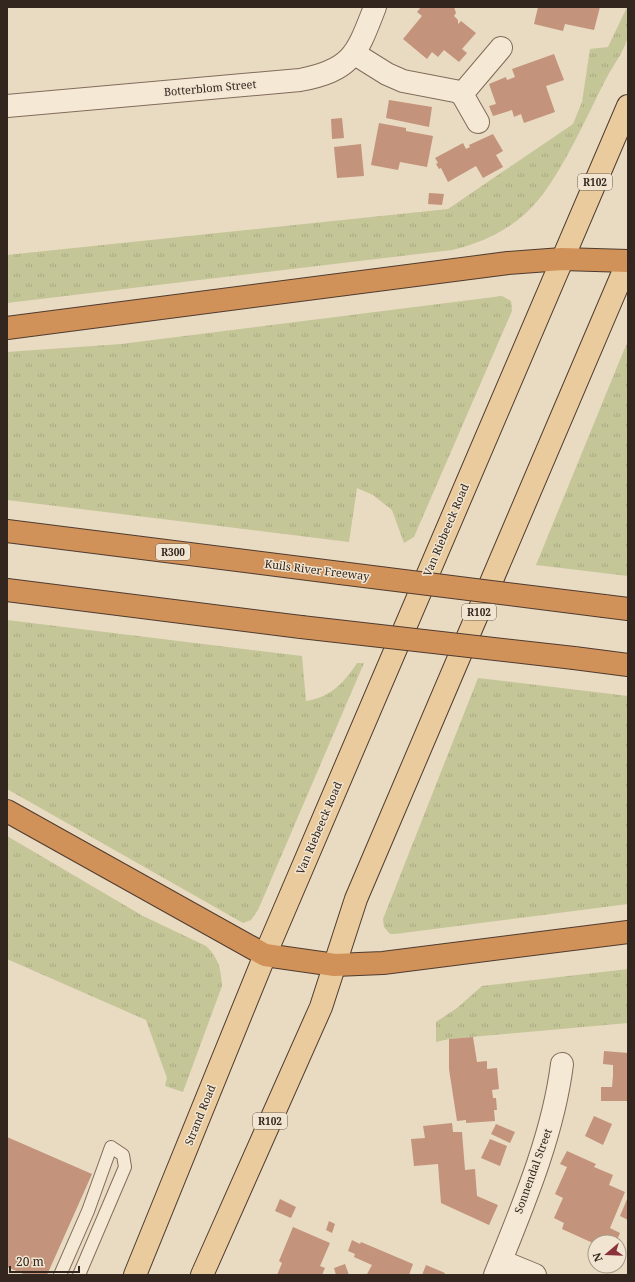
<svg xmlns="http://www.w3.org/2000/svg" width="635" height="1282" viewBox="0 0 635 1282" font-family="'Noto Serif',serif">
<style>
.grass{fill:url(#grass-tufts)}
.building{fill:#c3937b}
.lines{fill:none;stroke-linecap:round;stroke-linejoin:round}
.lane-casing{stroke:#816c5b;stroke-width:14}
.street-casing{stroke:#816c5b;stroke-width:24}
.primary-casing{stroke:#4f3b2f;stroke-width:24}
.highway-casing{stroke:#4f3b2f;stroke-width:24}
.lane{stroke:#f5e8d4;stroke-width:12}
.street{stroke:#f5e8d4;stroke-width:22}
.primary{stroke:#e9cb9d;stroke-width:22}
.highway{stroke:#d1925a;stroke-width:22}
.highway-bridge-casing{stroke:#4f3b2f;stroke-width:24;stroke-linecap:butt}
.highway-bridge{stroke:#d1925a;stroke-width:22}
.labels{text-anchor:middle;stroke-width:3;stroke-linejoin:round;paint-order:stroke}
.shield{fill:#f1e5d1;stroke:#6b5f54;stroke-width:1}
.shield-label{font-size:10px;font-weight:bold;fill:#32261e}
.street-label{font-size:11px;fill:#32261e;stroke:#f1e5d1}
</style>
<defs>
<pattern id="grass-tufts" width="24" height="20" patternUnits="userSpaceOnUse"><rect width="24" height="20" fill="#c4c697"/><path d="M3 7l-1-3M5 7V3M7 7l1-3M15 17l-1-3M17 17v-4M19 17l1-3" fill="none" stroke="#a9aa82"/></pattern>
</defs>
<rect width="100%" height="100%" fill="#e9dac2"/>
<!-- grass -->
<path class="grass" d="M 627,7 C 630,11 629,30 628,36 C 626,48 613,66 607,77 C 587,115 558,184 527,212 C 505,232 481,243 452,250 L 7,303 L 7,255 L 448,209 L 573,124 L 582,102 L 590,49 L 608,47 Z
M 502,296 L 511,301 L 512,311 L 414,537 L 404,543 L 392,510 L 373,495 L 357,488 L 349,542 L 7,500 L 7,352 L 121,344 Z
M 628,342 L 628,576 L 536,565 L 624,350 Z
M 7,620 L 302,656 L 306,701 C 331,697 344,683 357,663 L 364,663 L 258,910 L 251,920 L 243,923 L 7,789 Z
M 478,678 L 628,696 L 628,904 L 395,934 L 390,934 L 384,927 L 383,919 Z
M 7,836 L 143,916 L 206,946 C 219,958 221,970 222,986 L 183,1092 L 165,1086 L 167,1078 L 146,1020 L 7,959 Z
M 628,969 L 628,1023 L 449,1039 L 436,1042 L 436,1022 L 457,1008 L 482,986 Z"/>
<!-- building -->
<path class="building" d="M 421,7 L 454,7 L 456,13 L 454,16 L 458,20 L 458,24 L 461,21 L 476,33 L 462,49 L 467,53 L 459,62 L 444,50 L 438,57 L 432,52 L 427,59 L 403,39 L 422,16 L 417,12 Z
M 538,7 L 600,7 L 594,30 L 565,24 L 563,31 L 534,24 Z
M 554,54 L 564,80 L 546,86 L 555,112 L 524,123 L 521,114 L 514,117 L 512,110 L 493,116 L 489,106 L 496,104 L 489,84 L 506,77 L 507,80 L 515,77 L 512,69 Z
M 389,100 L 432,107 L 429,127 L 386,118 Z
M 342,118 L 344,138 L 332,139 L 331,119 Z
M 379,123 L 406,128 L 406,131 L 433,136 L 427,167 L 400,162 L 398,170 L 371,165 Z
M 493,134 L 503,151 L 496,155 L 503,167 L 483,178 L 476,166 L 448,182 L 441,168 L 439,169 L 436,164 L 438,163 L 435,158 L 463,143 L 466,149 L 470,147 L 469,145 Z
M 361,144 L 364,176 L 337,178 L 334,147 Z
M 429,193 L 444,194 L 442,205 L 428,204 Z
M 473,1037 L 477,1062 L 487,1061 L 487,1069 L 497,1068 L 499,1089 L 492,1090 L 493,1098 L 496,1098 L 497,1110 L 494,1110 L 495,1121 L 466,1123 L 466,1120 L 457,1121 L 449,1069 L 449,1039 Z
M 604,1051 L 628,1053 L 627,1101 L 601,1101 L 601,1087 L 612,1087 L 613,1076 L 613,1065 L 603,1064 Z
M 594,1116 L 612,1124 L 603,1145 L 585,1136 Z
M 452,1123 L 453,1132 L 462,1132 L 465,1170 L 475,1169 L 477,1196 L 498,1205 L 489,1225 L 441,1203 L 438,1164 L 414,1166 L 411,1139 L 425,1138 L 423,1126 Z
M 496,1124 L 515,1132 L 510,1143 L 491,1134 Z
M 7,1137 L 92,1174 L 47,1275 L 26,1275 L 7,1267 Z
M 490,1139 L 507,1146 L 500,1166 L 481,1158 Z
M 567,1151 L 596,1164 L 594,1167 L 613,1175 L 609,1185 L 625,1192 L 610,1228 L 620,1233 L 616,1242 L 595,1242 L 595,1244 L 562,1229 L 564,1223 L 554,1218 L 563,1198 L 555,1194 L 567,1167 L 560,1164 Z
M 628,1197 L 628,1220 L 620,1216 Z
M 280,1199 L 296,1207 L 291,1218 L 275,1211 Z
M 329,1221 L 335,1224 L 332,1233 L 326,1230 Z
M 293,1227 L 330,1243 L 320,1266 L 325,1268 L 322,1275 L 277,1275 L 282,1263 L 279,1261 Z
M 352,1240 L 360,1244 L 361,1242 L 413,1264 L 409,1275 L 367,1274 L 372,1265 L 354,1257 L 355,1254 L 348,1251 Z
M 345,1264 L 349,1275 L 336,1275 L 334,1268 Z
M 426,1265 L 445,1273 L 444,1275 L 422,1275 Z"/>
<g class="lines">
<defs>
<path id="lane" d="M 60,1275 L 88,1211 L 111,1147 L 123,1155 L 125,1167 L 79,1275"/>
<path id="street" d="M 355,54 L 387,74 L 403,81 L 455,91 L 462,94 L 501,48
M 462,94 L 478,122
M 7,106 L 300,80 C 353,70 357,53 375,7
M 501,1261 L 535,1275
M 495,1275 C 522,1208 553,1136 562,1064"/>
<path id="primary" d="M 135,1275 L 265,955 L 628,106
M 202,1275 L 321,1007 L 356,899 L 628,261"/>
<path id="highway" d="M 7,328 L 508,263 L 562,259 L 628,261
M 7,531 L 340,573
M 7,590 L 301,627
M 604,606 L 628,609
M 574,658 L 628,665
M 7,811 L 265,955 L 335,965 L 383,963 L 628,932"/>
</defs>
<!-- lane casing -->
<use href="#lane" class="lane-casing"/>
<!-- street casing -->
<use href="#street" class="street-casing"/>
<!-- primary casing -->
<use href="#primary" class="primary-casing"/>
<!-- highway casing -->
<use href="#highway" class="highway-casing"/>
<!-- lane -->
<use href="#lane" class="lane"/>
<!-- street -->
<use href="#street" class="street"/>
<!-- primary -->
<use href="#primary" class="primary"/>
<!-- highway -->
<use href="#highway" class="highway"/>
<defs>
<path id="highway-bridge" d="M 340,573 L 604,606
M 301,627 L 574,658"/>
</defs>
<!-- highway-bridge casing -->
<use href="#highway-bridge" class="highway-bridge-casing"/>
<!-- highway-bridge -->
<use href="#highway-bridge" class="highway-bridge"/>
</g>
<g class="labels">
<!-- shield labels -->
<g class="shield">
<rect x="578" y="174" width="34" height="16" rx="3"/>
<rect x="156" y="544" width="34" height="16" rx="3"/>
<rect x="462" y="604" width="34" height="16" rx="3"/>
<rect x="253" y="1113" width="34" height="16" rx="3"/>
</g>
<g class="shield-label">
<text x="595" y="186">R102</text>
<text x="173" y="556">R300</text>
<text x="479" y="616">R102</text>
<text x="270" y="1125">R102</text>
</g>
<!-- street labels -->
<g class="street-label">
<text transform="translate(210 88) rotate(-5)" y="4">Botterblom Street</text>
<text transform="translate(446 530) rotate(-67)" y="4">Van Riebeeck Road</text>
<text transform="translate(317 570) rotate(7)" y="4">Kuils River Freeway</text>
<text transform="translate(319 828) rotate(-67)" y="4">Van Riebeeck Road</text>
<text transform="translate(200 1115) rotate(-68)" y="4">Strand Road</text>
<text transform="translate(533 1171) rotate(-70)" y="4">Sonnendal Street</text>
</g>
</g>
<!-- border -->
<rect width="635" height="1282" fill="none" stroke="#32261e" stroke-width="16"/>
<!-- north arrow -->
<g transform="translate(607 1254) rotate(251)"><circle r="19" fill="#f1e5d1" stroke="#a59989"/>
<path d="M0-3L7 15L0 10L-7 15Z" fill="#8a3139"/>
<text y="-6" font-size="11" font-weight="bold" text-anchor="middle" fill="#32261e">N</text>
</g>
<!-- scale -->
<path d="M10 1266v6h69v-6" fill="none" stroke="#32261e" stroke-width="2"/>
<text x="16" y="1266" font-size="12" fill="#32261e" stroke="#f1e5d1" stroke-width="3" paint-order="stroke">20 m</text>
</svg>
